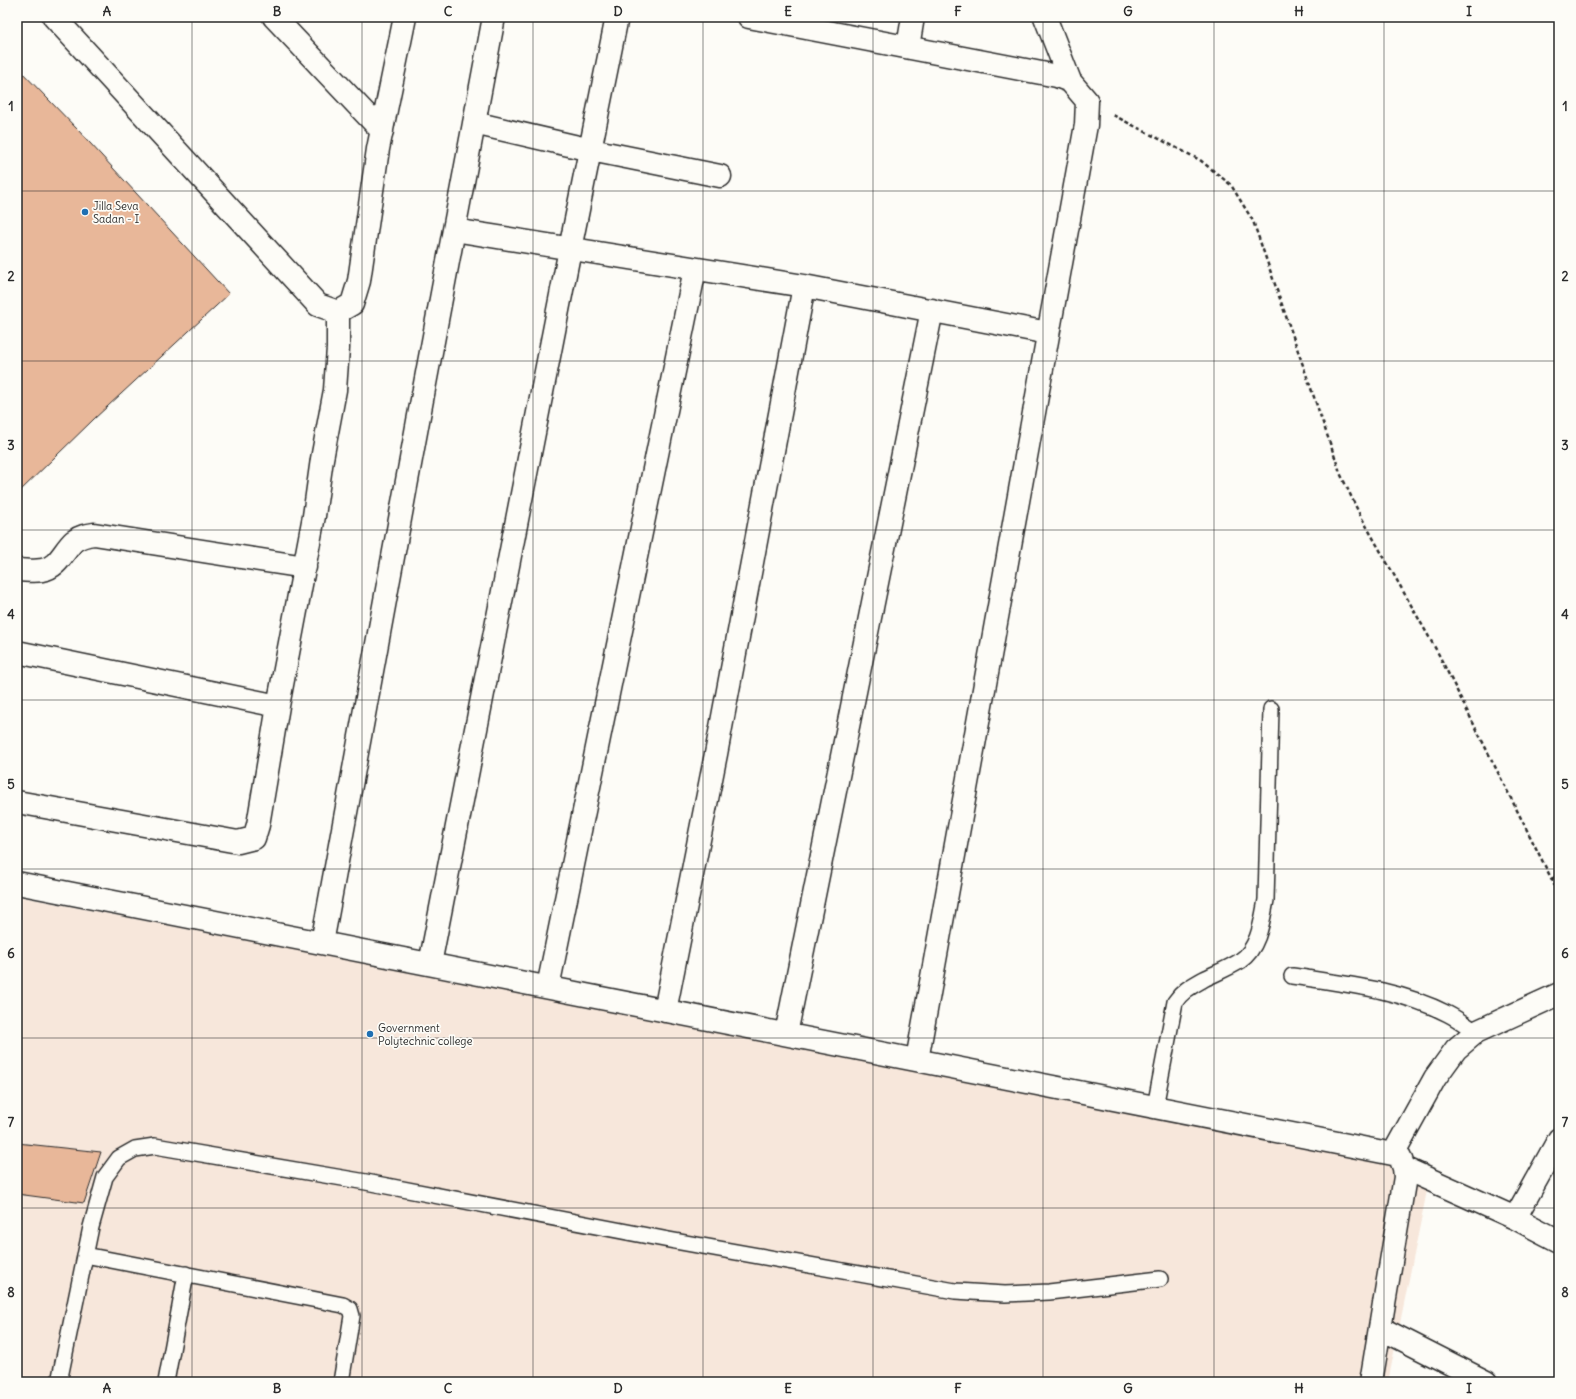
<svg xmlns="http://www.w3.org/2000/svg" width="1576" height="1399" viewBox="0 0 1576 1399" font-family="Delius,sans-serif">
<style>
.built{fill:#f7e7db}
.building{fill:#e8b799;stroke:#2b2b2b}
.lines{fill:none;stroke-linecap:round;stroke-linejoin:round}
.lane-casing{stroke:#2b2b2b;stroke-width:18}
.street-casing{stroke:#2b2b2b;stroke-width:25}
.path{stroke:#2b2b2b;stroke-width:2.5;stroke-dasharray:4 3;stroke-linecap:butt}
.lane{stroke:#fdfcf7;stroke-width:15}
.street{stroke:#fdfcf7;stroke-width:22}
.grid{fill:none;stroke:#2b2b2b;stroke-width:1;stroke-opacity:0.55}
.poi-dot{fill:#1f6fb2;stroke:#fdfcf7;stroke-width:1.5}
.labels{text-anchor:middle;stroke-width:3.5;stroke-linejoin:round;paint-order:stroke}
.poi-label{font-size:11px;fill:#2b2b2b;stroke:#fdfcf7;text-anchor:start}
.neatline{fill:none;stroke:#2b2b2b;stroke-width:1.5}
.grid-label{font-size:13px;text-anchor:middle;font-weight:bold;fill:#2b2b2b}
</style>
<rect width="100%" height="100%" fill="#fdfcf7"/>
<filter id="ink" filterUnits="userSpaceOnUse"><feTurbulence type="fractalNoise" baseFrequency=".025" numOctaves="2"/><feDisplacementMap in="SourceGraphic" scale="8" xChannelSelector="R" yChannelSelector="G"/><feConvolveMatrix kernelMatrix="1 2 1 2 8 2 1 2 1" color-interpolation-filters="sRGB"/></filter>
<g filter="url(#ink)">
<!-- built -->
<path class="built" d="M 17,896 L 1431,1171 L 1388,1382 L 17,1382 Z"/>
<!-- building -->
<path class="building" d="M 17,67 L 78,130 L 229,294 L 94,419 L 17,494 Z
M 17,1143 L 101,1152 L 84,1203 L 17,1194 Z"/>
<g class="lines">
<defs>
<path id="lane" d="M 1292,976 C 1345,984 1399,989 1448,1014 C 1458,1019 1467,1026 1476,1032
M 1155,1107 L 1175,1002 C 1183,990 1192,986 1204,979 C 1216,973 1229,968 1240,961 C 1259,948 1262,921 1266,900 L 1271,709
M 85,1255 L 343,1305 L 350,1309 L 352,1316 L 341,1382
M 59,1382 L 91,1227 L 105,1177 L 119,1158 L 135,1149 L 155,1146 L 366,1182 L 669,1240 L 955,1291 L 1005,1294 L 1049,1292 L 1160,1279
M 166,1382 L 186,1274"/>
<path id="street" d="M 54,17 L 318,305 L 338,312 L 352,304 L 359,281 L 378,149 L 405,17
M 274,17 L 382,131
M 749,17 L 1057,76 L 1070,81 L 1087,101 L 1086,125 L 917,1060
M 1045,17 L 1070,81
M 908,47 L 913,17
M 474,123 L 591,150 L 720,176
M 454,230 L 804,286 L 1048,333
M 17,570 C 25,570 34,572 42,570 C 59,567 63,551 74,541 C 80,536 87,535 94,534 L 305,567
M 17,652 L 278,706
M 17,802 L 238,842 L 254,838 L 258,825 L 278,706 L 314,516 L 322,459 L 335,390 L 338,348 L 338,312
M 17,883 L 1393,1154 L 1400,1157 L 1404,1168 L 1405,1177 L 1371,1382
M 322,943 L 418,421 L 494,17
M 430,964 L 570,249 L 617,17
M 548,987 L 695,269
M 665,1011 L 716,754 L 804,286
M 786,1034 L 932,310
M 1393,1154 L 1435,1078 L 1456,1049 L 1476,1032 L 1559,994
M 1404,1168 L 1515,1218 L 1559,1241
M 1515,1218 L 1559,1139
M 1380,1328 L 1486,1382"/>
</defs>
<!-- lane casing -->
<use href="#lane" class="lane-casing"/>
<!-- street casing -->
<use href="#street" class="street-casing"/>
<!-- path -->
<path class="path" d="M 1113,115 L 1200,160 L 1231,185 L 1253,221 L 1341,475 L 1359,513 L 1438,653 L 1552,880 L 1559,896
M 1552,880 L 1559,870"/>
<!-- lane -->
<use href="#lane" class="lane"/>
<!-- street -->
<use href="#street" class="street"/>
</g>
</g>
<!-- grid -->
<path class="grid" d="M 192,17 L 192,1382M 362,17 L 362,1382M 533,17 L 533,1382M 703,17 L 703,1382M 873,17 L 873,1382M 1043,17 L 1043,1382M 1214,17 L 1214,1382M 1384,17 L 1384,1382M 17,191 L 1559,191M 17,361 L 1559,361M 17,530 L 1559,530M 17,700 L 1559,700M 17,869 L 1559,869M 17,1038 L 1559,1038M 17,1208 L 1559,1208"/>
<!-- markers -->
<g class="poi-dot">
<circle cx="85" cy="212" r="4"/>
<circle cx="370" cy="1034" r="4"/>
</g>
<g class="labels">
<!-- poi labels -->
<g class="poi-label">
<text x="93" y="210">Jilla Seva<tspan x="93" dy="13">Sadan - I</tspan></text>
<text x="378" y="1032">Government<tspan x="378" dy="13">Polytechnic college</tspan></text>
</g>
</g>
<!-- margin -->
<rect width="1576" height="1399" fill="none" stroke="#fdfcf7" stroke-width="44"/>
<rect x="22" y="22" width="1532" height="1355" class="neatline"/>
<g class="grid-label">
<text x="107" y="16">A</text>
<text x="277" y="16">B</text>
<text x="448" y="16">C</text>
<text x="618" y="16">D</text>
<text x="788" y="16">E</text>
<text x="958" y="16">F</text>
<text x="1128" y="16">G</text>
<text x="1299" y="16">H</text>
<text x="1469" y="16">I</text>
<text x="11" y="111">1</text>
<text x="1565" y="111">1</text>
<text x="11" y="281">2</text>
<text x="1565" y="281">2</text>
<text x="11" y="450">3</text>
<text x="1565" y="450">3</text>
<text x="11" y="619">4</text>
<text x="1565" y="619">4</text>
<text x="11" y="789">5</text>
<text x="1565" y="789">5</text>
<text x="11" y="958">6</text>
<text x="1565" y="958">6</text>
<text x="11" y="1127">7</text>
<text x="1565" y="1127">7</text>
<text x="11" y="1297">8</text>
<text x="1565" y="1297">8</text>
<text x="107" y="1393">A</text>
<text x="277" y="1393">B</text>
<text x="448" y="1393">C</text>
<text x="618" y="1393">D</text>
<text x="788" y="1393">E</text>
<text x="958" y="1393">F</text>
<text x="1128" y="1393">G</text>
<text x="1299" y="1393">H</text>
<text x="1469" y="1393">I</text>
</g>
</svg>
